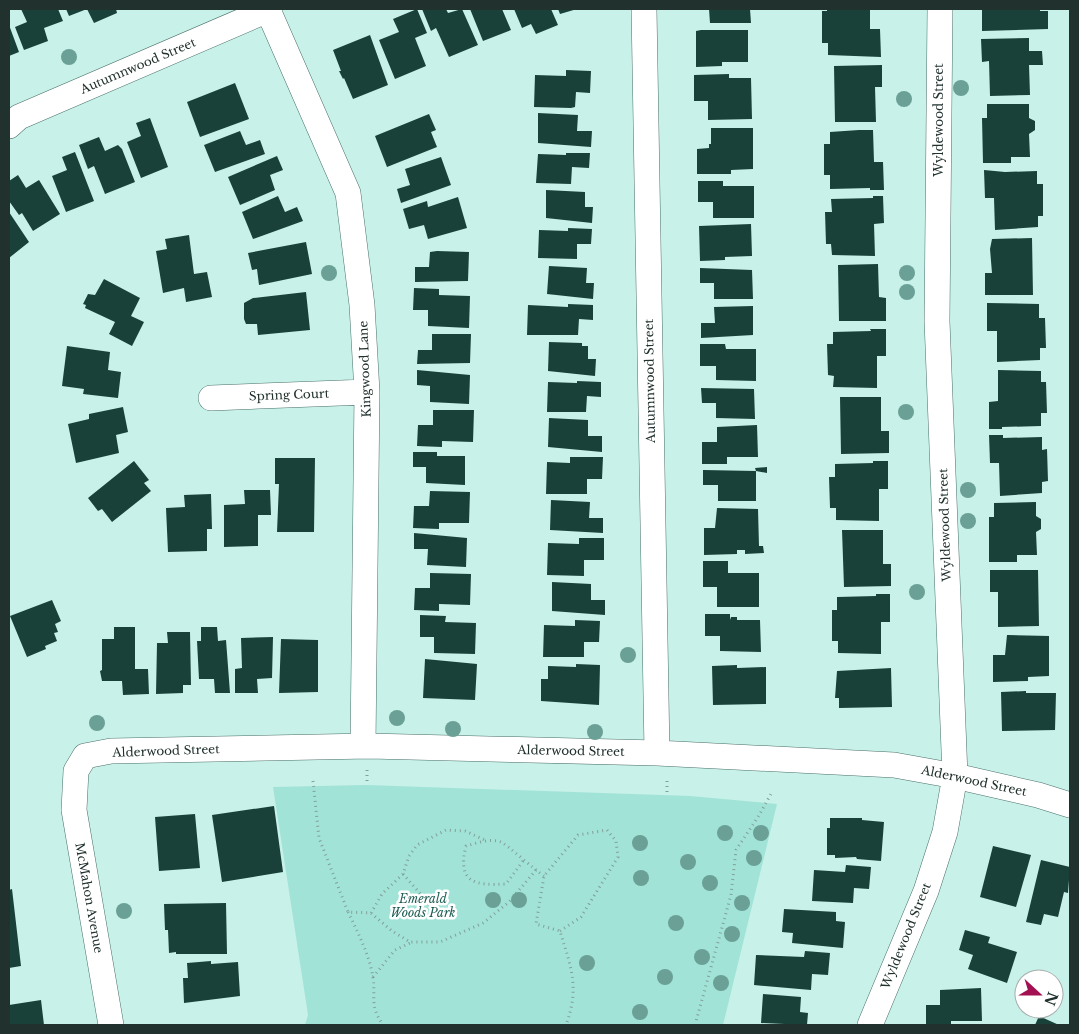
<svg xmlns="http://www.w3.org/2000/svg" width="1079" height="1034" viewBox="0 0 1079 1034" font-family="'Libre Baskerville',serif">
<style>
.green{fill:#a2e3d7}
.building{fill:#1a403a}
.lines{fill:none;stroke-linecap:round;stroke-linejoin:round}
.street-casing{stroke:#4a7069;stroke-width:26}
.path{stroke:#81a09a;stroke-width:3;stroke-dasharray:1 4;stroke-linecap:butt}
.street{stroke:#fff;stroke-width:25}
.tree{fill:#6aa096}
.labels{text-anchor:middle;stroke-width:5;stroke-linejoin:round;paint-order:stroke}
.street-label{font-size:12px;fill:#21312e;stroke:#fff}
.park-label{font-size:12px;font-style:italic;fill:#1d5d53;stroke:#fff}
</style>
<rect width="100%" height="100%" fill="#c8f1e9"/>
<!-- green -->
<path class="green" d="M 366,785 L 690,796 L 777,804 L 723,1025 L 305,1025 L 308,1015 L 273,787 Z"/>
<!-- building -->
<path class="building" d="M 21,9 L 58,9 L 63,21 L 44,28 L 48,41 L 24,50 L 15,27 L 27,22 Z
M 66,9 L 87,9 L 69,16 Z
M 87,9 L 116,9 L 117,13 L 94,23 Z
M 417,9 L 427,33 L 415,38 L 426,66 L 395,79 L 379,40 L 399,32 L 393,19 Z
M 422,9 L 446,9 L 448,13 L 462,9 L 478,45 L 449,57 L 436,28 L 431,31 Z
M 470,9 L 502,9 L 511,30 L 483,41 Z
M 514,9 L 551,9 L 558,25 L 536,34 L 531,24 L 522,28 Z
M 558,9 L 577,9 L 560,14 Z
M 709,9 L 750,9 L 751,23 L 710,23 Z
M 827,9 L 870,9 L 870,29 L 880,29 L 881,57 L 828,55 L 828,43 L 822,43 L 822,11 L 827,11 Z
M 982,9 L 1040,9 L 1040,11 L 1048,11 L 1048,29 L 982,31 Z
M 9,25 L 19,52 L 9,56 Z
M 701,30 L 748,30 L 748,62 L 722,62 L 722,66 L 696,67 L 696,31 Z
M 370,35 L 388,85 L 353,99 L 344,78 L 343,79 L 339,71 L 341,71 L 333,50 Z
M 1029,38 L 1029,51 L 1042,51 L 1043,65 L 1029,65 L 1030,95 L 990,96 L 989,61 L 982,62 L 981,39 Z
M 882,65 L 882,87 L 875,87 L 876,122 L 835,122 L 834,66 Z
M 566,70 L 591,71 L 590,93 L 576,92 L 575,107 L 571,108 L 534,107 L 535,75 L 566,76 Z
M 729,74 L 729,78 L 751,78 L 752,119 L 708,120 L 708,101 L 694,101 L 694,75 Z
M 235,83 L 249,119 L 200,137 L 187,102 Z
M 987,104 L 1029,104 L 1029,118 L 1035,121 L 1035,130 L 1029,134 L 1030,157 L 1011,157 L 1011,163 L 983,163 L 982,118 L 987,118 Z
M 538,113 L 578,115 L 577,131 L 592,131 L 591,147 L 538,143 Z
M 429,114 L 436,130 L 431,132 L 437,147 L 387,167 L 375,136 Z
M 150,118 L 168,167 L 141,178 L 127,142 L 141,136 L 136,123 Z
M 711,128 L 753,128 L 753,169 L 731,170 L 731,174 L 697,174 L 697,149 L 709,148 L 709,144 L 711,144 Z
M 859,130 L 873,130 L 874,162 L 883,162 L 884,190 L 870,190 L 870,188 L 830,189 L 830,175 L 824,175 L 824,144 L 830,144 L 830,132 Z
M 240,131 L 246,145 L 260,140 L 265,154 L 215,172 L 204,145 Z
M 99,137 L 105,151 L 118,145 L 122,149 L 135,182 L 105,194 L 94,166 L 88,169 L 79,145 Z
M 75,152 L 94,201 L 66,212 L 52,176 L 67,170 L 62,157 Z
M 566,153 L 590,153 L 589,168 L 572,167 L 571,184 L 536,183 L 538,154 L 566,155 Z
M 277,156 L 283,170 L 270,175 L 275,190 L 240,205 L 228,177 Z
M 441,157 L 451,185 L 401,203 L 397,189 L 410,185 L 405,169 Z
M 984,170 L 1005,172 L 1037,171 L 1037,184 L 1043,184 L 1043,216 L 1038,216 L 1038,227 L 995,230 L 994,198 L 985,198 Z
M 18,175 L 26,188 L 39,180 L 60,214 L 33,231 L 22,213 L 19,215 L 9,201 L 9,181 Z
M 698,181 L 723,181 L 723,186 L 754,186 L 754,218 L 713,218 L 713,202 L 698,202 Z
M 546,190 L 585,192 L 585,207 L 593,207 L 592,223 L 546,218 Z
M 278,196 L 285,212 L 297,207 L 303,221 L 253,239 L 242,212 Z
M 873,196 L 883,196 L 884,223 L 874,224 L 875,256 L 832,255 L 831,244 L 826,244 L 825,212 L 832,212 L 831,199 L 873,198 Z
M 458,197 L 467,228 L 428,239 L 424,225 L 409,229 L 403,209 L 427,201 L 428,207 Z
M 9,212 L 29,242 L 9,258 Z
M 751,224 L 752,256 L 725,257 L 725,260 L 700,261 L 699,226 Z
M 568,228 L 592,229 L 591,244 L 577,244 L 577,259 L 538,258 L 539,230 L 568,231 Z
M 189,235 L 194,274 L 207,272 L 212,297 L 186,302 L 184,288 L 163,293 L 156,251 L 167,249 L 165,239 Z
M 1032,238 L 1033,295 L 985,295 L 985,273 L 992,273 L 990,249 L 992,239 Z
M 306,242 L 312,274 L 259,285 L 257,269 L 252,270 L 248,253 Z
M 437,251 L 469,252 L 468,281 L 415,282 L 415,267 L 429,267 L 430,252 Z
M 878,264 L 879,297 L 886,298 L 886,321 L 839,321 L 838,265 Z
M 549,266 L 587,268 L 586,283 L 594,283 L 593,299 L 547,294 Z
M 700,268 L 752,270 L 753,299 L 714,299 L 714,283 L 700,283 Z
M 104,279 L 140,298 L 131,316 L 144,322 L 132,346 L 109,334 L 115,322 L 85,308 L 86,305 L 83,304 L 88,294 L 95,295 Z
M 414,288 L 439,289 L 439,295 L 470,296 L 469,328 L 428,326 L 428,310 L 413,310 Z
M 306,292 L 310,330 L 258,335 L 257,324 L 246,324 L 244,319 L 244,303 L 253,298 Z
M 987,303 L 1039,304 L 1039,318 L 1045,318 L 1046,348 L 1040,348 L 1040,360 L 997,362 L 997,331 L 987,331 Z
M 568,304 L 593,305 L 593,320 L 579,319 L 578,335 L 527,335 L 528,305 L 568,307 Z
M 753,306 L 753,335 L 701,338 L 701,323 L 715,323 L 714,307 Z
M 870,329 L 886,329 L 886,356 L 877,356 L 877,388 L 833,387 L 834,376 L 828,375 L 827,344 L 833,344 L 833,332 L 871,331 Z
M 432,334 L 471,334 L 470,363 L 417,364 L 418,350 L 432,350 Z
M 549,342 L 582,343 L 582,346 L 588,346 L 588,359 L 596,359 L 595,376 L 548,371 Z
M 700,344 L 725,344 L 726,349 L 756,349 L 756,381 L 716,380 L 716,366 L 700,366 Z
M 67,346 L 110,352 L 108,370 L 121,372 L 118,398 L 83,394 L 84,389 L 62,386 Z
M 417,370 L 470,375 L 469,404 L 430,402 L 430,386 L 417,385 Z
M 998,370 L 1041,371 L 1041,382 L 1046,382 L 1047,413 L 1041,413 L 1041,426 L 1002,427 L 1002,429 L 989,429 L 989,402 L 998,401 Z
M 577,381 L 601,382 L 601,397 L 587,396 L 586,412 L 547,412 L 548,382 L 577,383 Z
M 701,388 L 754,389 L 755,419 L 716,418 L 716,403 L 702,403 Z
M 840,397 L 881,397 L 881,431 L 889,431 L 889,453 L 841,454 Z
M 123,407 L 128,432 L 116,435 L 119,453 L 76,463 L 68,424 L 89,419 L 89,414 Z
M 433,410 L 474,410 L 473,442 L 442,441 L 442,447 L 417,446 L 418,425 L 433,425 Z
M 549,418 L 588,420 L 588,436 L 602,436 L 602,452 L 548,447 Z
M 757,425 L 758,457 L 727,457 L 727,464 L 702,464 L 702,442 L 717,442 L 717,427 Z
M 989,435 L 1003,435 L 1003,438 L 1042,437 L 1042,450 L 1047,449 L 1048,481 L 1042,482 L 1042,493 L 1000,496 L 999,463 L 990,463 Z
M 413,452 L 437,452 L 437,456 L 465,456 L 465,485 L 426,483 L 426,467 L 413,467 Z
M 570,457 L 603,457 L 602,479 L 587,479 L 587,494 L 546,494 L 547,462 L 570,463 Z
M 275,458 L 315,458 L 314,532 L 277,532 L 279,484 L 275,484 Z
M 134,461 L 149,480 L 144,483 L 151,491 L 112,522 L 102,509 L 98,511 L 88,498 Z
M 873,461 L 888,461 L 888,489 L 879,489 L 879,521 L 836,520 L 836,508 L 830,508 L 829,477 L 835,477 L 835,464 L 873,463 Z
M 767,467 L 767,473 L 756,471 L 756,501 L 718,501 L 718,485 L 703,485 L 703,470 L 756,471 L 755,468 Z
M 244,490 L 270,490 L 271,515 L 258,515 L 258,546 L 224,547 L 224,505 L 245,504 Z
M 430,491 L 470,492 L 469,523 L 439,523 L 439,529 L 413,528 L 414,506 L 429,506 Z
M 211,494 L 212,529 L 207,529 L 207,551 L 168,552 L 166,508 L 185,507 L 184,495 Z
M 551,500 L 590,502 L 589,518 L 603,518 L 603,533 L 550,530 Z
M 1036,502 L 1036,516 L 1041,519 L 1041,529 L 1036,532 L 1037,555 L 1017,555 L 1017,562 L 989,562 L 989,517 L 994,517 L 994,503 Z
M 717,508 L 758,509 L 759,546 L 763,546 L 764,553 L 745,554 L 745,550 L 737,550 L 737,554 L 704,555 L 704,528 L 715,528 Z
M 842,530 L 883,530 L 883,564 L 891,564 L 891,586 L 844,587 Z
M 414,533 L 467,538 L 466,567 L 427,565 L 428,549 L 414,549 Z
M 579,538 L 604,538 L 604,560 L 584,560 L 584,576 L 547,575 L 548,543 L 579,544 Z
M 703,561 L 728,561 L 728,573 L 759,573 L 759,607 L 717,607 L 717,587 L 703,587 Z
M 990,570 L 1038,570 L 1039,626 L 998,627 L 998,592 L 990,592 Z
M 430,573 L 471,574 L 470,605 L 439,604 L 439,611 L 414,610 L 415,588 L 430,588 Z
M 552,582 L 591,584 L 591,600 L 605,600 L 605,615 L 552,611 Z
M 876,594 L 890,594 L 890,622 L 881,622 L 881,654 L 838,653 L 838,641 L 832,641 L 832,610 L 837,610 L 837,597 L 876,596 Z
M 52,600 L 61,621 L 55,624 L 58,632 L 54,633 L 57,641 L 45,646 L 46,649 L 27,657 L 10,616 Z
M 705,614 L 730,614 L 730,620 L 731,617 L 737,617 L 737,620 L 760,620 L 761,652 L 720,651 L 720,636 L 705,636 Z
M 420,615 L 446,616 L 445,622 L 476,623 L 475,654 L 434,653 L 434,637 L 420,637 Z
M 575,620 L 600,621 L 599,642 L 584,642 L 584,657 L 543,657 L 544,625 L 575,626 Z
M 114,627 L 135,627 L 135,669 L 148,669 L 149,694 L 123,695 L 122,681 L 102,681 L 100,671 L 102,670 L 102,639 L 114,639 Z
M 201,627 L 217,627 L 218,641 L 226,640 L 230,693 L 215,693 L 214,679 L 199,679 L 197,641 L 201,641 Z
M 167,632 L 190,632 L 191,685 L 183,685 L 183,693 L 156,694 L 157,643 L 168,643 Z
M 1007,635 L 1049,636 L 1049,676 L 1028,677 L 1028,681 L 993,682 L 993,655 L 1005,655 Z
M 273,637 L 272,678 L 257,679 L 258,693 L 235,693 L 235,669 L 242,668 L 241,638 Z
M 281,639 L 318,640 L 318,692 L 279,693 Z
M 425,659 L 477,664 L 475,700 L 423,698 Z
M 576,664 L 600,665 L 599,705 L 541,701 L 541,679 L 548,679 L 548,666 L 576,667 Z
M 737,665 L 737,668 L 766,667 L 766,704 L 713,705 L 712,666 Z
M 891,668 L 892,707 L 839,708 L 839,698 L 835,698 L 837,671 Z
M 1026,691 L 1026,693 L 1056,693 L 1055,730 L 1002,731 L 1001,692 Z
M 274,806 L 283,872 L 222,882 L 212,815 Z
M 195,814 L 200,868 L 159,871 L 155,817 Z
M 830,818 L 862,818 L 862,820 L 884,822 L 881,861 L 857,859 L 856,857 L 835,858 L 835,855 L 827,855 L 827,828 L 830,828 Z
M 993,846 L 1031,855 L 1016,907 L 980,897 Z
M 1041,860 L 1070,867 L 1068,893 L 1064,892 L 1058,917 L 1044,914 L 1041,925 L 1026,922 Z
M 846,865 L 871,867 L 869,889 L 854,888 L 853,903 L 812,901 L 814,870 L 845,872 Z
M 12,889 L 21,966 L 9,968 L 9,890 Z
M 226,903 L 227,954 L 176,954 L 176,952 L 169,953 L 168,930 L 165,930 L 164,904 Z
M 784,909 L 836,912 L 836,921 L 845,922 L 843,948 L 792,943 L 793,933 L 782,932 Z
M 965,930 L 990,937 L 988,943 L 1017,952 L 1007,983 L 968,969 L 973,955 L 959,950 Z
M 805,951 L 830,953 L 828,975 L 812,974 L 811,990 L 754,985 L 756,955 L 804,957 Z
M 211,961 L 211,964 L 238,962 L 240,996 L 184,1003 L 183,978 L 188,978 L 187,963 Z
M 981,988 L 982,1021 L 951,1021 L 951,1025 L 926,1025 L 926,1005 L 940,1005 L 940,990 Z
M 763,994 L 801,997 L 800,1012 L 808,1013 L 807,1025 L 761,1023 Z
M 41,1000 L 44,1025 L 9,1025 L 9,1005 Z
M 1039,1016 L 1059,1025 L 1035,1025 Z"/>
<g class="lines">
<defs>
<path id="street" d="M 644,9 L 657,753
M 268,10 L 348,193 L 362,305 L 367,392 L 363,746
M 9,126 L 19,117 L 270,9
M 211,398 L 367,392
M 111,1025 L 74,810 L 76,771 L 85,756 L 111,751 L 369,746 L 657,753 L 894,765 L 955,776 L 1038,795 L 1070,805
M 870,1025 L 926,891 L 945,832 L 955,776 L 937,321 L 940,9"/>
</defs>
<!-- street casing -->
<use href="#street" class="street-casing"/>
<!-- path -->
<path class="path" d="M 313,781 L 319,838 L 348,912 L 371,913 L 392,931 L 410,942 L 440,942 L 483,923 L 509,902 L 536,870
M 367,781 L 367,770
M 667,792 L 667,778
M 523,861 L 506,884 C 474,886 457,882 466,846 C 477,843 490,838 501,842 C 505,843 536,871 544,876
M 403,874 L 432,907
M 348,912 C 358,933 369,954 373,977 C 376,1000 369,1004 383,1025
M 371,913 L 382,894 L 403,874 L 409,856 L 417,845 L 446,830 L 465,831 L 487,841
M 560,931 L 581,917 L 618,857 L 616,841 L 607,830 L 578,835 L 544,876 L 536,924 L 560,931 C 571,968 580,987 566,1025
M 373,977 L 395,950 L 410,943
M 695,1025 L 731,895 L 736,850 L 758,817 L 771,794"/>
<!-- street -->
<use href="#street" class="street"/>
</g>
<!-- trees -->
<g class="tree">
<circle cx="69" cy="57" r="8"/>
<circle cx="961" cy="88" r="8"/>
<circle cx="904" cy="99" r="8"/>
<circle cx="329" cy="273" r="8"/>
<circle cx="907" cy="273" r="8"/>
<circle cx="907" cy="292" r="8"/>
<circle cx="906" cy="412" r="8"/>
<circle cx="968" cy="490" r="8"/>
<circle cx="968" cy="521" r="8"/>
<circle cx="917" cy="592" r="8"/>
<circle cx="628" cy="655" r="8"/>
<circle cx="397" cy="718" r="8"/>
<circle cx="97" cy="723" r="8"/>
<circle cx="453" cy="729" r="8"/>
<circle cx="595" cy="732" r="8"/>
<circle cx="725" cy="833" r="8"/>
<circle cx="761" cy="833" r="8"/>
<circle cx="640" cy="843" r="8"/>
<circle cx="754" cy="858" r="8"/>
<circle cx="688" cy="862" r="8"/>
<circle cx="641" cy="878" r="8"/>
<circle cx="710" cy="883" r="8"/>
<circle cx="493" cy="900" r="8"/>
<circle cx="519" cy="900" r="8"/>
<circle cx="742" cy="903" r="8"/>
<circle cx="124" cy="911" r="8"/>
<circle cx="676" cy="923" r="8"/>
<circle cx="732" cy="934" r="8"/>
<circle cx="702" cy="957" r="8"/>
<circle cx="587" cy="963" r="8"/>
<circle cx="665" cy="977" r="8"/>
<circle cx="721" cy="983" r="8"/>
<circle cx="640" cy="1012" r="8"/>
</g>
<g class="labels">
<!-- street labels -->
<g class="street-label">
<text transform="translate(138 66) rotate(-23)" y="4">Autumnwood Street</text>
<text transform="translate(939 120) rotate(-90)" y="4">Wyldewood Street</text>
<text transform="translate(365 369) rotate(-92)" y="4">Kingwood Lane</text>
<text transform="translate(650 381) rotate(-91)" y="4">Autumnwood Street</text>
<text transform="translate(289 395) rotate(-2)" y="4">Spring Court</text>
<text transform="translate(945 525) rotate(-92)" y="4">Wyldewood Street</text>
<text transform="translate(166 751) rotate(-2)" y="4">Alderwood Street</text>
<text transform="translate(571 751) rotate(1)" y="4">Alderwood Street</text>
<text transform="translate(974 781) rotate(12)" y="4">Alderwood Street</text>
<text transform="translate(89 898) rotate(80)" y="4">McMahon Avenue</text>
<text transform="translate(906 936) rotate(-68)" y="4">Wyldewood Street</text>
</g>
<!-- park labels -->
<g class="park-label">
<text x="423" y="903">Emerald<tspan x="423" dy="14">Woods Park</tspan></text>
</g>
</g>
<!-- border -->
<rect width="1079" height="1034" fill="none" stroke="#21312e" stroke-width="20"/>
<!-- north arrow -->
<g transform="translate(1039 994) rotate(111)"><circle r="24" fill="#ffffff" stroke="#a6adab"/>
<path d="M0-4L9 19L0 12L-9 19Z" fill="#a31153"/>
<text y="-8" font-size="14" font-weight="bold" text-anchor="middle" fill="#21312e">N</text>
</g>
</svg>
